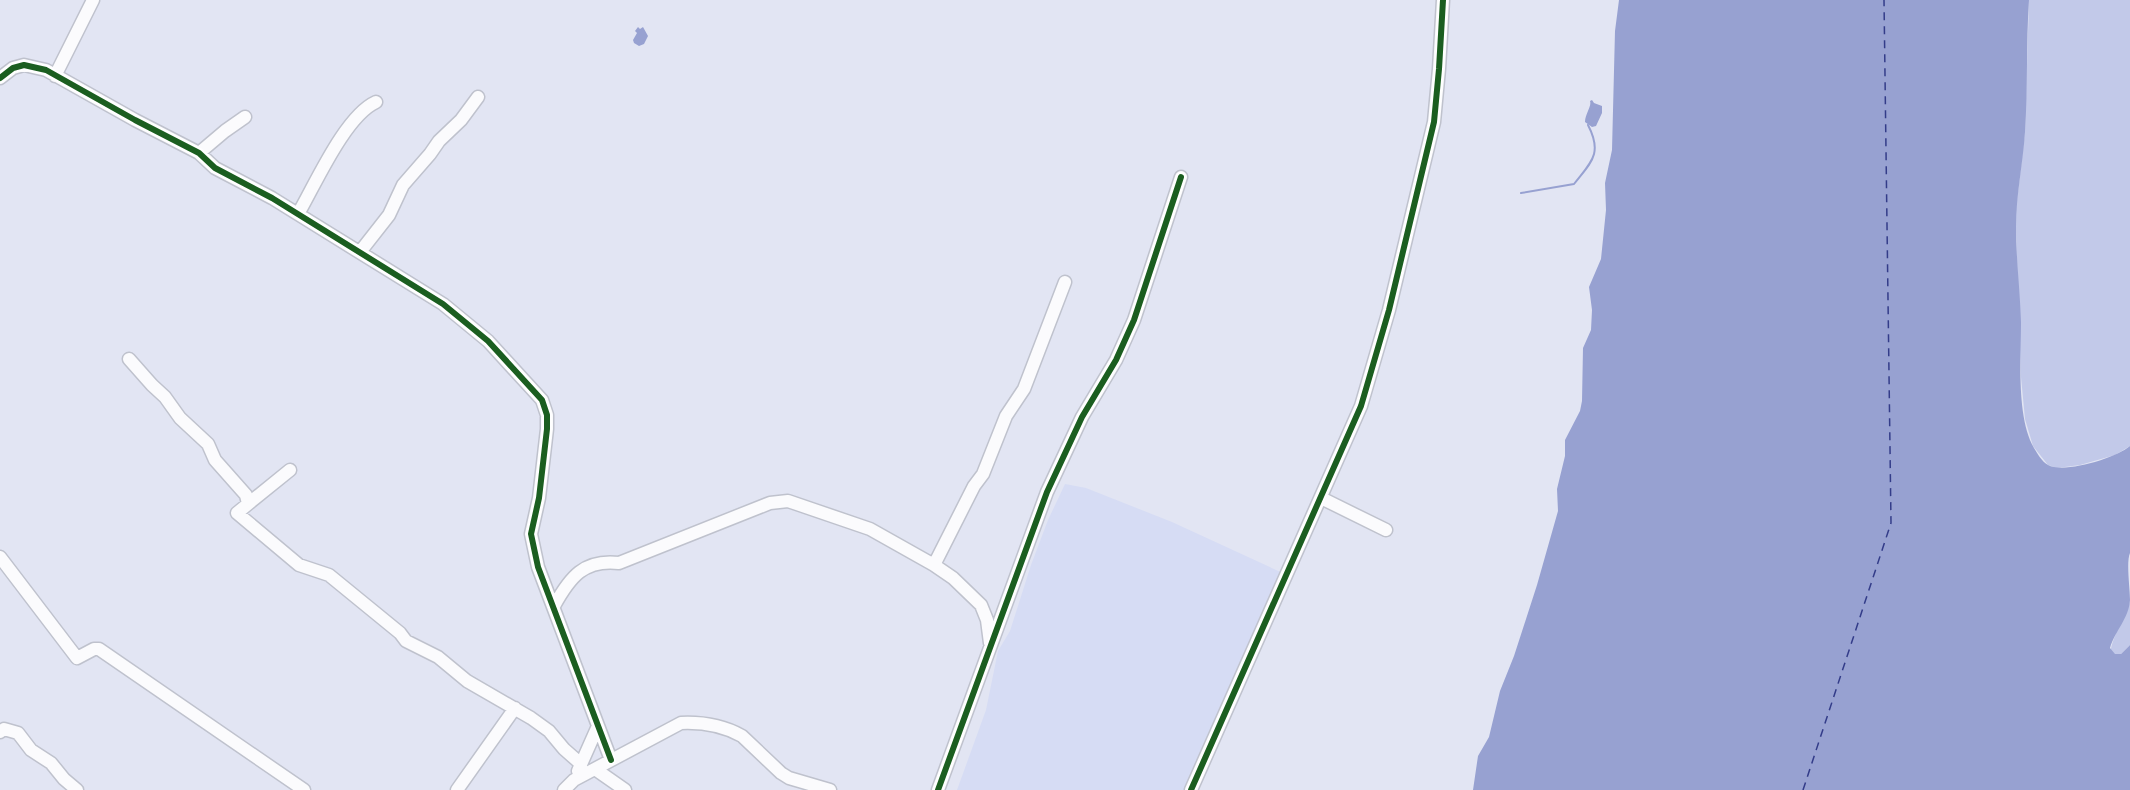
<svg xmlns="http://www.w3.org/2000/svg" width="2130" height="790" viewBox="0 0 2130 790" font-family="'DM Sans',sans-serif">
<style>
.built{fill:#d6dcf4}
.green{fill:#c2c9e9}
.water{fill:#97a1d1}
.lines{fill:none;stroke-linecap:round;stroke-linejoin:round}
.stream{stroke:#97a1d1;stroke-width:2}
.ferry{stroke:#333c89;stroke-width:1.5;stroke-dasharray:8 6;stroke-linecap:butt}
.minor-casing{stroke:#bfc2cd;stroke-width:15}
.minor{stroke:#fbfbfd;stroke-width:12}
.cycleway-casing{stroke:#fff;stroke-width:10}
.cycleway{stroke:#1b5e20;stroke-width:6}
</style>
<rect width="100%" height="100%" fill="#e2e5f3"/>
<!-- built -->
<path class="built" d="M 1065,484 L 1086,488 L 1172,522 L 1287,575 L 1193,790 L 957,790 L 986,710 L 998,651 L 1010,631 L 1031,565 L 1048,520 Z"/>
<!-- green -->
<path class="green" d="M 2029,0 L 2130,0 L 2130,446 L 2115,455 L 2080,465 L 2057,468 L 2048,465 L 2033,446 L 2025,419 L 2021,377 L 2016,228 L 2016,209 L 2025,132 Z
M 2130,602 L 2130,645 L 2121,654 L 2115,655 L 2111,652 C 2110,642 2126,614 2130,602 Z"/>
<!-- water -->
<path class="water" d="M 1619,0 L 2029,0 C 2026,44 2028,88 2025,132 C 2023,163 2016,195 2016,227 C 2016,258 2020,290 2021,322 C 2021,357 2016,417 2034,448 C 2037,453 2042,462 2048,465 C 2064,474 2116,458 2130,446 L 2130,553 C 2126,562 2130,588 2130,600 C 2129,618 2115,631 2110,648 L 2115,654 L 2121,654 L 2130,645 L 2130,790 L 1473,790 L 1478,756 L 1489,737 L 1500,691 L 1514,656 L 1537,585 L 1558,511 L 1557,489 L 1565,456 L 1565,440 L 1580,411 L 1582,401 L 1583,348 L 1591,330 L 1592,310 L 1589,287 L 1601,259 L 1606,210 L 1605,183 L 1612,150 L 1615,31 Z
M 638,27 L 640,29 L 643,27 L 648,36 L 644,44 L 639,46 L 634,43 L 633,40 L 637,33 L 635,31 Z
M 1592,100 L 1594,103 L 1602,106 L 1602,113 L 1596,126 L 1592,127 L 1585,122 C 1585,114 1592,106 1590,101 Z"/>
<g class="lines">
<!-- stream -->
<path class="stream" d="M 1521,193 L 1574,184 C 1591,162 1603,154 1588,125"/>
<!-- ferry -->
<path class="ferry" d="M 1803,790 L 1891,523 L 1884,0"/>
<defs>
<path id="minor" d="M 55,76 L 93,0
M 0,78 L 13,68 L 24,65 L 46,70 L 135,120 L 199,153 L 215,168 L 272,198 L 443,304 L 488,341 L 542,400 L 547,415 L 547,429 L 539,498 L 531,534 L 538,567 L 611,760
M 199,153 L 225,131 L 245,117
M 298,214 C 315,185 345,116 376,102
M 360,252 L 389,215 L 403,185 L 430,154 L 439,141 L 461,120 L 478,97
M 129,359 L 152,385 L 165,397 L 180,418 L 208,444 L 215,460 L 246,495 L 248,504 L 237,513 L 299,565 L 329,575 L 400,633 L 406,641 L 438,657 L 467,681 L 531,718 L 549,731 L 564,749 L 581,764
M 1321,498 L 1386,530
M 248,504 L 290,470
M 0,557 L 77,658 L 94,649 L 99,649 L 304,790
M 934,565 L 974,486 L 983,474 L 1006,416 L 1024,389 L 1065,282
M 554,606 C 570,577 584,559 619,563 L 770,503 L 788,501 L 870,529 L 934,565 L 953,578 L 981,605 L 987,620 L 990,643
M 0,732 L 4,729 L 18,733 L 31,750 L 51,763 L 64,779 L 77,790
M 595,769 L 625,790
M 578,771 L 598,726
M 457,790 L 515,708
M 564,790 L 574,780 L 681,723 C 703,722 722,725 742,736 L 781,773 L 789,778 L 830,790
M 938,790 L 1047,492 L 1082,417 L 1116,360 L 1134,320 L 1181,177
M 1191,790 L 1361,406 L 1389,310 L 1434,122 L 1439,69 L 1443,0"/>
</defs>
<!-- minor casing -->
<use href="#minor" class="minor-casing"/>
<!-- minor -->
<use href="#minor" class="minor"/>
<defs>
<path id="cycleway" d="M 0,78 L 13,68 L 24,65 L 46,70 L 135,120 L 199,153 L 215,168 L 272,198 L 443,304 L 488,341 L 542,400 L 547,415 L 547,429 L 539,498 L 531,534 L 538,567 L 611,760
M 938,790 L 1047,492 L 1082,417 L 1116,360 L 1134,320 L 1181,177
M 1191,790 L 1361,406 L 1389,310 L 1434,122 L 1439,69 L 1443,0"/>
</defs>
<!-- cycleway casing -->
<use href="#cycleway" class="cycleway-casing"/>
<!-- cycleway -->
<use href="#cycleway" class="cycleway"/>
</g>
</svg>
